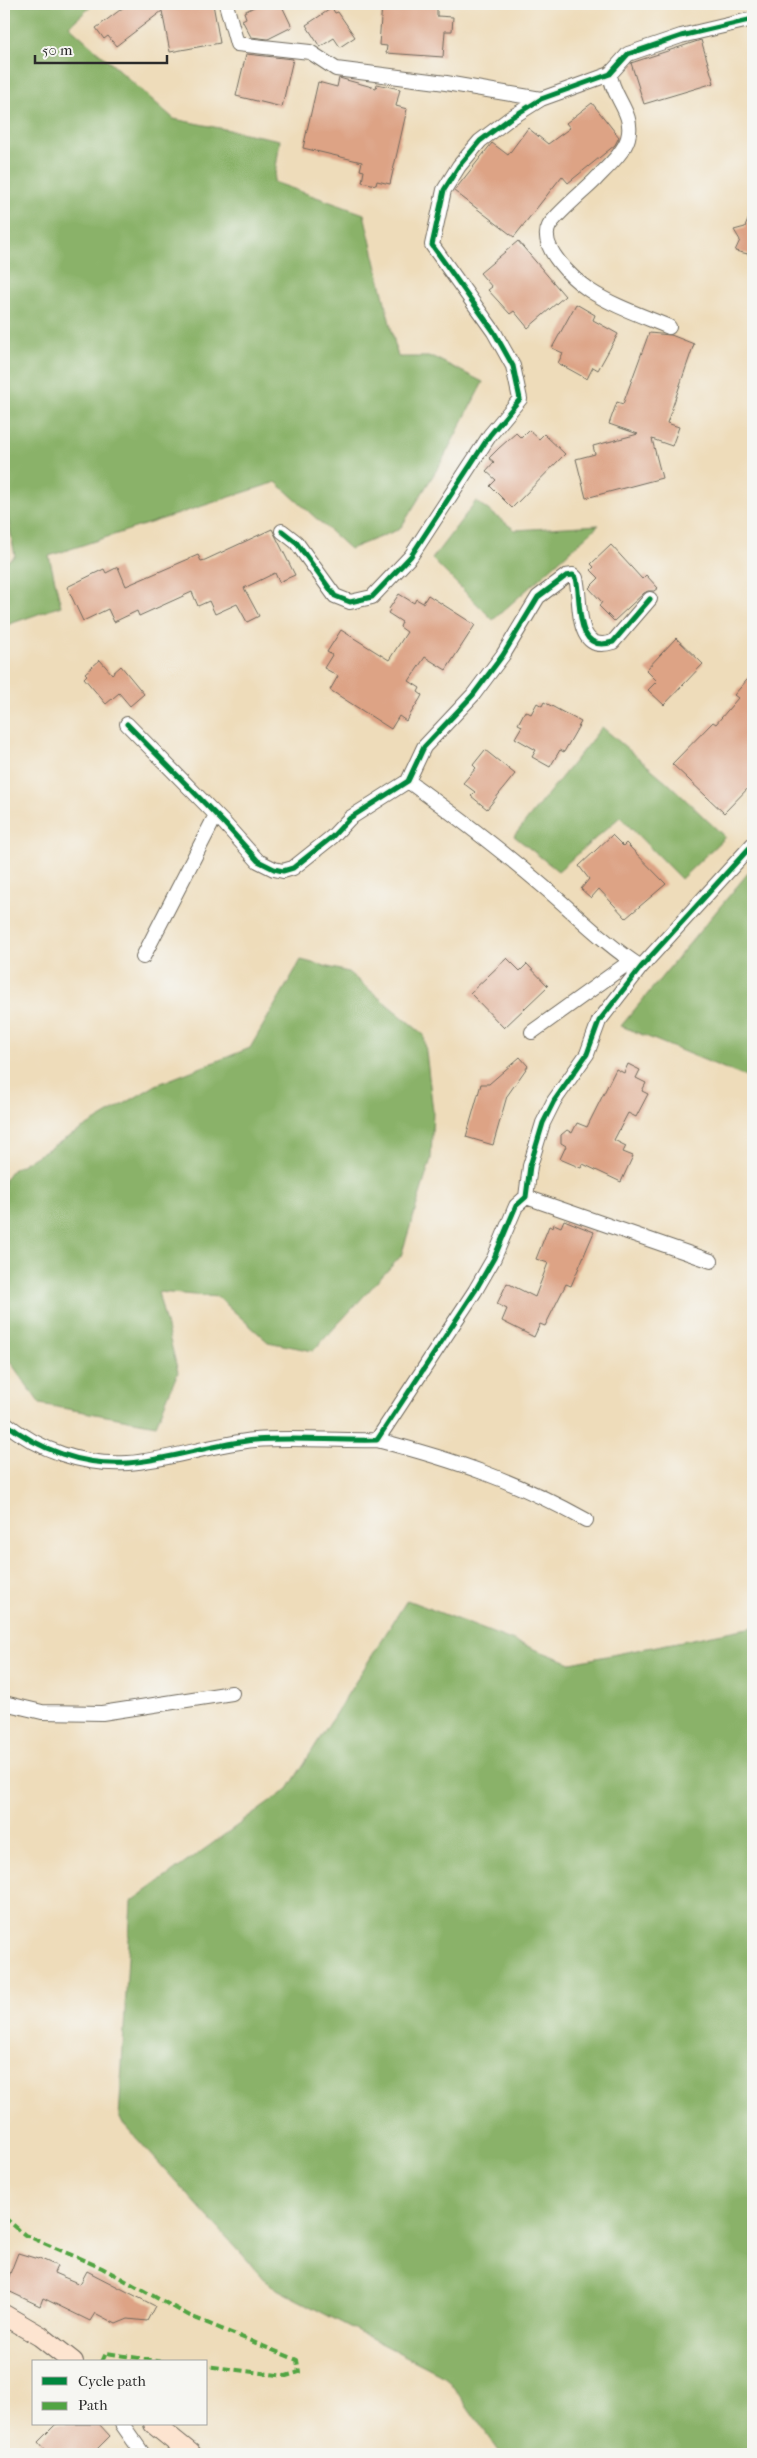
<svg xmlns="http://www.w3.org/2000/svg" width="757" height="2458" viewBox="0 0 757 2458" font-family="'IM FELL French Canon',serif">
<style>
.forest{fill:#8ab269;stroke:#5a6e4a}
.building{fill:#dda385}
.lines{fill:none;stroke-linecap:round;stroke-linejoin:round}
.minor-casing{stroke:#6f695d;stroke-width:16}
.secondary-casing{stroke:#6f695d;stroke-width:22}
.minor{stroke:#fff;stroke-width:14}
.secondary{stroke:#fde4d0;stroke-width:20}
.quiet{stroke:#51a443;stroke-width:4;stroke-dasharray:8 4;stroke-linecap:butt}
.cycleway-casing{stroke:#f6f6f2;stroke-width:8}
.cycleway{stroke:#00873e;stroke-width:5}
</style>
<rect width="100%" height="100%" fill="#f6f6f2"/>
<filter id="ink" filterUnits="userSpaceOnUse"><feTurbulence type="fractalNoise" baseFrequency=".02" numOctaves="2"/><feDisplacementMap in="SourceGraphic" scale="10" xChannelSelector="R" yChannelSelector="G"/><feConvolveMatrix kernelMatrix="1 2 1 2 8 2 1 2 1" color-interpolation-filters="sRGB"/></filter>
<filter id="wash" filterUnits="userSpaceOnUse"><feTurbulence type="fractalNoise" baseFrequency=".0096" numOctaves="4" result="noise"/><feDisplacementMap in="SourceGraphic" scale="20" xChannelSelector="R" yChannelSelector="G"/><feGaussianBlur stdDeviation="1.12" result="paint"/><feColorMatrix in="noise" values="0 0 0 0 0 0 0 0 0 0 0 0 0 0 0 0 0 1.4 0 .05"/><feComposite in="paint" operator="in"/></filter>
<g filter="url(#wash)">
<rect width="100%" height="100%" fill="#eedcba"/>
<!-- forest -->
<path class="forest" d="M 4,4 L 94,4 L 69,26 L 174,119 L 280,140 L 274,182 L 364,214 L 398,357 L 433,357 L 483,382 L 442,461 L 400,529 L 350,549 L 276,482 L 49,556 L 61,606 L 4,626 L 4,563 L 15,556 L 4,497 Z
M 476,501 L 515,530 L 599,525 L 493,620 L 432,559 Z
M 602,727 L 668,783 L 725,837 L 681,879 L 620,817 L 558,871 L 514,836 Z
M 753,867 L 753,1080 L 621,1026 Z
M 301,960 L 348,972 L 424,1035 L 433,1111 L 431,1159 L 401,1256 L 313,1351 L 268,1342 L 218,1297 L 158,1292 L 178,1372 L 156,1425 L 40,1404 L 4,1353 L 4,1180 L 11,1171 L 156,1085 L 250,1048 Z
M 407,1600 L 571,1663 L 753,1627 L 753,2454 L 501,2454 L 446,2377 L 271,2286 L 119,2119 L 131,1902 L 288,1789 Z"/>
<g id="blocks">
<!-- building -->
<path class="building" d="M 128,4 L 213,4 L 220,43 L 170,52 L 162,11 L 116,46 L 108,36 L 104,39 L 96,28 Z
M 260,4 L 281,4 L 292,27 L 268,39 L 251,37 L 242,20 L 246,18 L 244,12 Z
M 382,4 L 437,5 L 437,16 L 453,17 L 452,31 L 445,31 L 443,57 L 386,53 L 387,46 L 379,45 Z
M 332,8 L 335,13 L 338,12 L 355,37 L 340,47 L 334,38 L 320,47 L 306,25 Z
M 701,40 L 714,83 L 644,104 L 631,63 Z
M 246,54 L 293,59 L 282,107 L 236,96 Z
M 339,78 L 376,88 L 377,84 L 400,89 L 396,106 L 407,109 L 390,184 L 377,181 L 376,185 L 362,182 L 364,171 L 360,170 L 362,162 L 303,148 L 318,82 L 337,87 Z
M 592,103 L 619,137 L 615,145 L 568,183 L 562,176 L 514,237 L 454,191 L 492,143 L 508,155 L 528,128 L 548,144 L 570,128 L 566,123 Z
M 753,208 L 753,262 L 748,254 L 735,251 L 740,240 L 734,230 L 745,227 Z
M 518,241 L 565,296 L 528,328 L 514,311 L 510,314 L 488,290 L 492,287 L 480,273 Z
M 576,304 L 595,315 L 593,320 L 618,334 L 598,370 L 593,367 L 587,379 L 558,363 L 563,353 L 552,348 Z
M 649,333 L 671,335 L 694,344 L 667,423 L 679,427 L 672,446 L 652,439 L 662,478 L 586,498 L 576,459 L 595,454 L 593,446 L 638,434 L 609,424 L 617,402 L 623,404 Z
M 529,430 L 539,439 L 544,434 L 565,454 L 512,508 L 490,486 L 496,480 L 486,471 L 494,462 L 489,458 L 499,448 L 516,433 L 521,438 Z
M 272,529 L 295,575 L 279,582 L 275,573 L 244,588 L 259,616 L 247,622 L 237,604 L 215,614 L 209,601 L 198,606 L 192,592 L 139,616 L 137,611 L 114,622 L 108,609 L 83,621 L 67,587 L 104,569 L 106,573 L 118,567 L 126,586 L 198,555 L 201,561 L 205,560 Z
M 611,545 L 642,579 L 646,575 L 658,588 L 654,591 L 648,591 L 644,593 L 614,621 L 599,606 L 602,602 L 589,588 L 599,578 L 591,570 L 594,567 L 591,564 Z
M 399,594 L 414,603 L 416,599 L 423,603 L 428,595 L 475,625 L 446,670 L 425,657 L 409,681 L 420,688 L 418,692 L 422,695 L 420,699 L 406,721 L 399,716 L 391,729 L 330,690 L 338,676 L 324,668 L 332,655 L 327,652 L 341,630 L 389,660 L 407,632 L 400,627 L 402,622 L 388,613 L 390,610 L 389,609 Z
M 676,638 L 703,664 L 664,705 L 648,690 L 657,681 L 646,670 Z
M 100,660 L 112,674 L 121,666 L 144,694 L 130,706 L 119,693 L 106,704 L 84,678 L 87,675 L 85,673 Z
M 753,673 L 753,783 L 724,813 L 672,764 L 713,722 L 716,724 L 738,698 L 734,695 Z
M 544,702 L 581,722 L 564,752 L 560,750 L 550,767 L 532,757 L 536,750 L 515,738 L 522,726 L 518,724 L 525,711 L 531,714 L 537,703 L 542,706 Z
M 485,750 L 515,774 L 487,809 L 471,796 L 475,792 L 463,783 L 476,768 L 473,765 Z
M 612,835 L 623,846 L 626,843 L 666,884 L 626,918 L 599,889 L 591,898 L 581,889 L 589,879 L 579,866 Z
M 507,958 L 520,971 L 527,964 L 548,986 L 504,1028 L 470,993 Z
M 520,1057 L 528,1066 L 507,1096 L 493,1145 L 466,1137 L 481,1084 L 489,1084 Z
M 628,1064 L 640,1070 L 636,1078 L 646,1083 L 642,1091 L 648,1094 L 636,1117 L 628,1113 L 614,1140 L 626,1146 L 623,1152 L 633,1156 L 621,1182 L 583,1164 L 581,1168 L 560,1159 L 566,1146 L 561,1143 L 561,1135 L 567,1130 L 572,1133 L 577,1123 L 587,1127 L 616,1069 L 624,1073 Z
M 564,1220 L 594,1232 L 571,1286 L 566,1284 L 545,1326 L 540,1324 L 534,1337 L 502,1321 L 507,1309 L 497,1304 L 507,1283 L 535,1297 L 548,1263 L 536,1259 L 549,1226 L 553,1228 L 554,1224 L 561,1227 Z
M 18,2253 L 38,2259 L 39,2258 L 57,2266 L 54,2273 L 80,2284 L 87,2271 L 155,2306 L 147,2321 L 128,2319 L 116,2324 L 95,2313 L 90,2321 L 43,2298 L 40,2306 L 4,2289 Z
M 56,2424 L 99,2424 L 110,2436 L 92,2454 L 48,2454 L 38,2442 Z"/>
</g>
</g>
<g filter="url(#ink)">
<use href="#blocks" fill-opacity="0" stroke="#6f695d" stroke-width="1"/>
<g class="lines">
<defs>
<path id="minor" d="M 226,4 L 237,44 L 310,52 L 336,69 L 446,83 L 541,99
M 610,74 C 612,97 635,113 628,138 C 624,153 605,169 595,180 C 584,191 555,215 549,226 C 538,247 573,279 589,290 C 613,306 643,316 669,327
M 282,531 L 296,542 L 335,596 L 350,602 L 372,597 L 411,556 L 490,435 L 520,399 L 513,366 L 494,332 L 432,245 L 444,190 L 459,166 L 480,141 L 509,119 L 541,99 L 610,74 L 628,54 L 681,36 L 753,19
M 127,724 L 225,824 L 258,861 L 274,869 L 283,871 L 293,868 L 332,837 L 350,818 L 408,781 L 424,747 L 473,695 L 503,655 L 538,597 L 566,576 L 573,575 L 576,578 C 582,600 573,655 613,642 L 650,599
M 408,781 C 455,815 500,849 544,887 C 576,914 605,944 641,967
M 143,957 L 216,815
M 532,1032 L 631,961
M 526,1197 L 711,1261
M 4,1422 C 39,1450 83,1466 128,1463 C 170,1460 212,1444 255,1440 C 295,1437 337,1441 377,1440 L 475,1291 L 494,1258 L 516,1206 L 526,1197 L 530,1166 L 543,1123 L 554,1101 L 587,1054 L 599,1021 L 641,967 L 753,844
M 377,1440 C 455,1460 516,1481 586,1520
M 4,1703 L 42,1712 L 102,1713 L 232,1693
M 122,2424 L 143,2454"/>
<path id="secondary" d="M 4,2315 L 40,2336 L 73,2362
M 154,2424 L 191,2454"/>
</defs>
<!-- minor casing -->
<use href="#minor" class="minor-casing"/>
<!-- secondary casing -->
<use href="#secondary" class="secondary-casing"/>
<!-- minor -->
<use href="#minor" class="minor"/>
<!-- secondary -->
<use href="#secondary" class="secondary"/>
<!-- quiet -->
<path class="quiet" d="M 4,2217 L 25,2235 L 102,2268 L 190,2316 L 297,2360 L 299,2372 L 286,2376 L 206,2366
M 102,2362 L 106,2353 L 163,2362"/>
<defs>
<path id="cycleway" d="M 282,531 L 296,542 L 335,596 L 350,602 L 372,597 L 411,556 L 490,435 L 520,399 L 513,366 L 494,332 L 432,245 L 444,190 L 459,166 L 480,141 L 509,119 L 541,99 L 610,74 L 628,54 L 681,36 L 753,19
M 127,724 L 225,824 L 258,861 L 274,869 L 283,871 L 293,868 L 332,837 L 350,818 L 408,781 L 424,747 L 473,695 L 503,655 L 538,597 L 566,576 L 573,575 L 576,578 C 582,600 573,655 613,642 L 650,599
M 4,1422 C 39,1450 83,1466 128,1463 C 170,1460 212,1444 255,1440 C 295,1437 337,1441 377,1440 L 475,1291 L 494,1258 L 516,1206 L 526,1197 L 530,1166 L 543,1123 L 554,1101 L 587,1054 L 599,1021 L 641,967 L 753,844"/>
</defs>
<!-- cycleway casing -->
<use href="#cycleway" class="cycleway-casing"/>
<!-- cycleway -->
<use href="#cycleway" class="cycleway"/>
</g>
</g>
<!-- margin -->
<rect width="757" height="2458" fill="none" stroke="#f6f6f2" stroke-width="20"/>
<!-- legend -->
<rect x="32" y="2360" width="175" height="65" fill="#f6f6f2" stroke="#a5a5a2"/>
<rect x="42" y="2377" width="25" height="8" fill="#00873e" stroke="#a5a5a2"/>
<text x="78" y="2386" font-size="15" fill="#2b2b2b">Cycle path</text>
<rect x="42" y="2402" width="25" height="8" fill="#51a443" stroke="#a5a5a2"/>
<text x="78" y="2410" font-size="15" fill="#2b2b2b">Path</text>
<!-- scale -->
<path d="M35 55v8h132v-8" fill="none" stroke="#2b2b2b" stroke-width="2.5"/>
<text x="42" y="55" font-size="15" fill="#2b2b2b" stroke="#f6f6f2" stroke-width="4" paint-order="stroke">50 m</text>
</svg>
